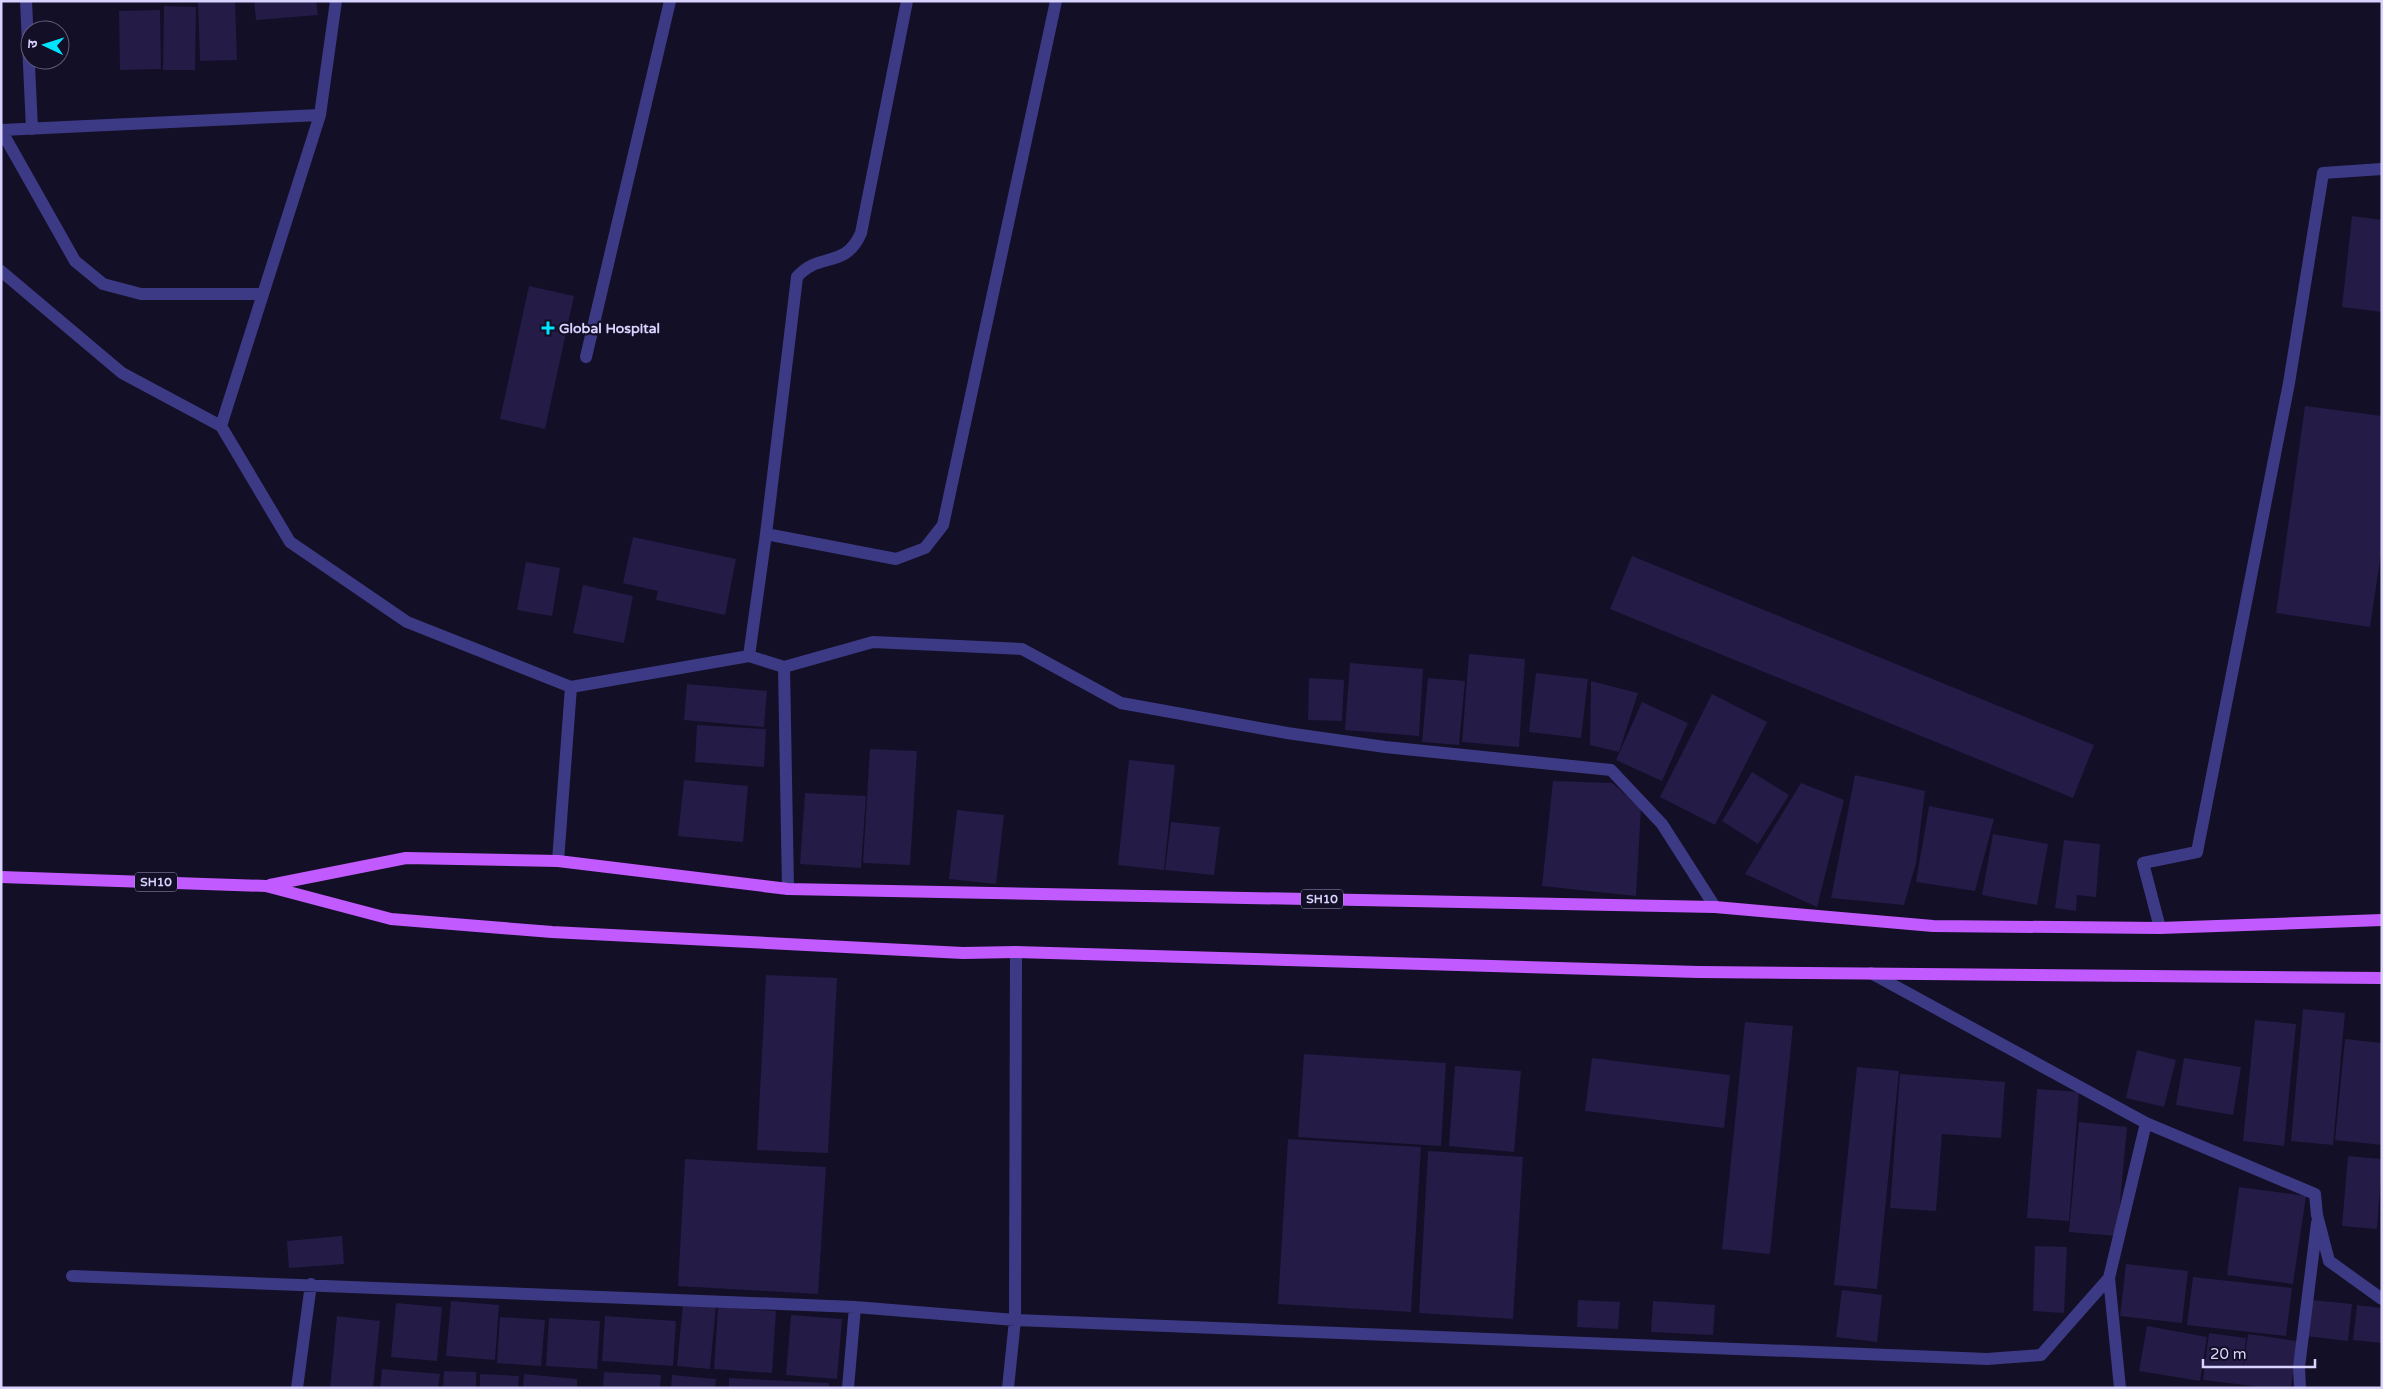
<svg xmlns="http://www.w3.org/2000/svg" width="2383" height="1389" viewBox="0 0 2383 1389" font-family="'Varela Round','Noto Sans Devanagari',sans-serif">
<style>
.building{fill:#241b47}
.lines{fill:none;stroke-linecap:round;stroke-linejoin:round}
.minor{stroke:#3d3a85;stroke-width:12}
.major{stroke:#c25bff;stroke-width:12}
.poi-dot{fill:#00e5ff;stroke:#130f26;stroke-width:2}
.labels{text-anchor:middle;stroke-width:4.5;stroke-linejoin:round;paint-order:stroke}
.shield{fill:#130f26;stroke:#9e99be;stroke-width:1}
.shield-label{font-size:12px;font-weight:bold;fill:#d9d4ff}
.poi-label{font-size:14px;font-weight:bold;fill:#d9d4ff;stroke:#130f26;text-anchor:start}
</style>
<rect width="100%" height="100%" fill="#130f26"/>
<!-- building -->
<path class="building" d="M 198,1 L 235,1 L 237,60 L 200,61 Z
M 254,1 L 316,1 L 318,15 L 256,20 Z
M 164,6 L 196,7 L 195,70 L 163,70 Z
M 160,10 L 161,69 L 120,70 L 119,11 Z
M 2352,216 L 2382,220 L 2382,312 L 2342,307 Z
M 529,286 L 574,296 L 545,429 L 500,419 Z
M 2305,406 L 2382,416 L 2382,547 L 2370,627 L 2276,613 Z
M 633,537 L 736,559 L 725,615 L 656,600 L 658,591 L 623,583 Z
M 1632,556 L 2094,745 L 2073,798 L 1610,609 Z
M 526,562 L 560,568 L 552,616 L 517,610 Z
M 583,585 L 633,596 L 624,643 L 573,633 Z
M 1469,654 L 1525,659 L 1519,747 L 1462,742 Z
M 1350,663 L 1423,669 L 1419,736 L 1345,730 Z
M 1536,673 L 1588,679 L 1581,738 L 1529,732 Z
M 1309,678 L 1344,680 L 1342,721 L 1308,720 Z
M 1428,678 L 1465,681 L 1459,745 L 1422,742 Z
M 1591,681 L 1638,693 L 1619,752 L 1590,745 Z
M 687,684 L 767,691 L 764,727 L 684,720 Z
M 1712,694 L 1767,722 L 1715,825 L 1660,797 Z
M 1642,702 L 1688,723 L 1662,781 L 1616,760 Z
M 697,725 L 766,729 L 764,767 L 695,762 Z
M 870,749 L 917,751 L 910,865 L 863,863 Z
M 1129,760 L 1175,765 L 1164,870 L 1118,865 Z
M 1752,772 L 1789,795 L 1758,844 L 1722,821 Z
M 1855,775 L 1925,791 L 1916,863 L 1904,905 L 1831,898 Z
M 684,780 L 748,786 L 743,842 L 678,836 Z
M 1553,781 L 1612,783 L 1641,808 L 1636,896 L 1542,886 Z
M 1801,783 L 1844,800 L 1817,907 L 1745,874 Z
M 805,793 L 866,796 L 861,868 L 800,864 Z
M 1929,806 L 1994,819 L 1975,891 L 1916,882 Z
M 957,810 L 1004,815 L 996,884 L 949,879 Z
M 1171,822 L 1220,827 L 1214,875 L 1165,870 Z
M 1993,834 L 2048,844 L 2037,905 L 1982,895 Z
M 2064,840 L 2100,844 L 2096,897 L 2077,895 L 2076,911 L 2055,908 Z
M 766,975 L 837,978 L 828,1153 L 757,1150 Z
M 2303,1009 L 2345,1013 L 2333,1145 L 2291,1141 Z
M 2255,1020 L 2296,1024 L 2284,1146 L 2243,1141 Z
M 1745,1022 L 1793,1026 L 1770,1254 L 1722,1249 Z
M 2345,1039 L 2382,1043 L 2382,1145 L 2335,1140 Z
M 2137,1050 L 2176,1060 L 2164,1107 L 2126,1098 Z
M 1304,1054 L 1446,1063 L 1441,1146 L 1298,1137 Z
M 1592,1058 L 1730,1075 L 1724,1128 L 1585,1111 Z
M 2184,1058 L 2241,1067 L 2233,1115 L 2176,1105 Z
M 1455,1066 L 1521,1071 L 1514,1152 L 1449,1146 Z
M 1857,1067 L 1899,1071 L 1877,1289 L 1834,1285 Z
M 1900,1074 L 2005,1082 L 2001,1138 L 1942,1134 L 1936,1211 L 1890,1208 Z
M 2037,1089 L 2079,1092 L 2069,1221 L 2027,1218 Z
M 2079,1122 L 2127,1127 L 2117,1236 L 2069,1232 Z
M 1288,1139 L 1421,1147 L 1411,1312 L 1278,1304 Z
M 1428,1151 L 1523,1157 L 1513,1319 L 1419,1313 Z
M 2348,1156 L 2382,1159 L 2377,1229 L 2342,1226 Z
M 685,1159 L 826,1167 L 818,1294 L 678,1286 Z
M 2239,1187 L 2306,1196 L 2293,1284 L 2227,1275 Z
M 342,1236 L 344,1264 L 289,1268 L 287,1241 Z
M 2035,1246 L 2067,1247 L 2064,1313 L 2033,1311 Z
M 2126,1264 L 2188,1271 L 2182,1323 L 2120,1316 Z
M 2193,1277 L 2292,1288 L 2286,1336 L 2187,1325 Z
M 1842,1290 L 1882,1295 L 1877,1342 L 1836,1337 Z
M 1578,1300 L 1620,1302 L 1618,1329 L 1577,1327 Z
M 2311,1300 L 2352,1304 L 2348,1341 L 2306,1336 Z
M 451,1301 L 499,1305 L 495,1360 L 446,1356 Z
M 1653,1301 L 1715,1305 L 1713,1335 L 1651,1332 Z
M 396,1303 L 442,1307 L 437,1361 L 391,1357 Z
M 683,1303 L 716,1306 L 710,1369 L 677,1366 Z
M 2357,1305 L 2382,1308 L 2382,1343 L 2353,1340 Z
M 718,1307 L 776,1311 L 772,1373 L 714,1369 Z
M 791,1315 L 842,1319 L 837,1379 L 786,1375 Z
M 337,1316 L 380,1321 L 373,1388 L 330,1388 Z
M 605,1316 L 676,1321 L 673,1366 L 602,1361 Z
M 500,1317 L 545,1320 L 541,1366 L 497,1363 Z
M 549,1318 L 600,1321 L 597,1369 L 546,1366 Z
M 2147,1326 L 2207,1337 L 2200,1381 L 2139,1371 Z
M 2209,1333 L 2246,1338 L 2243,1370 L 2248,1334 L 2297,1341 L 2291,1388 L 2269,1388 L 2203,1380 Z
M 382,1369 L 440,1374 L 438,1388 L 380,1388 Z
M 444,1371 L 476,1372 L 476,1388 L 443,1388 Z
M 604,1372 L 661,1375 L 660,1388 L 603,1388 Z
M 480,1374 L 519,1376 L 518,1388 L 480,1388 Z
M 524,1374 L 577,1379 L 577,1388 L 523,1388 Z
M 672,1375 L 716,1379 L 715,1388 L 671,1388 Z
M 729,1378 L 829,1383 L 829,1388 L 729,1388 Z"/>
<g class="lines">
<!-- minor -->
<path class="minor" d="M 26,1 L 32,129
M 336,1 L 320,115 L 221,426 L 290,542 L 407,622 L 571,687 L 558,861
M 1,130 L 75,261 L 103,284 L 141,294 L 263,294
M 2,130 L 320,115
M 1,271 L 122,373 L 221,426
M 586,357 L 670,1
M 766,534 L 896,559 L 925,548 L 943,525 L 1056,1
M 749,656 L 766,534 L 797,277 C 819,251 845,270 861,233 L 907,1
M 784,667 L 788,889
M 571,687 L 749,656 L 784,667 L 873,642 L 1022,649 L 1121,703 L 1287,733 L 1385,747 L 1611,770 L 1662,824 L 1715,907
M 2160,928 L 2143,863 L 2197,852 L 2289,383 L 2323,173 L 2382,169
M 1871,973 L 2146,1123 L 2315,1194 L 2317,1215 L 2329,1261 L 2382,1299
M 72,1276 L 855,1307 L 1015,1320 L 1987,1359 L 2041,1355 L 2109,1278
M 297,1388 L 311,1284
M 848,1388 L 855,1307
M 1008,1388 L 1015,1320 L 1016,952
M 2120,1388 L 2109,1278 L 2146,1123
M 2300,1388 L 2299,1367 L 2317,1223"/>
<!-- major -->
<path class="major" d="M 1,877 L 266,886 L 391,919 L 552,932 L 963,953 L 1016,952 L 1698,972 L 2382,978
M 270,885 L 406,858 L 558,861 L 788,889 L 1715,907 L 1933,926 L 2160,928 L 2382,920"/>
</g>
<!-- markers -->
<path class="poi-dot" d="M545.5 320.5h5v5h5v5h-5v5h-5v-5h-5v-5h5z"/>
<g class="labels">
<!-- shield labels -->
<g class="shield">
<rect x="135" y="872.5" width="42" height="19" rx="4"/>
<rect x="1301" y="889.5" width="42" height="19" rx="4"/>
</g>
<g class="shield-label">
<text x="156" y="886">SH10</text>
<text x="1322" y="903">SH10</text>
</g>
<!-- poi labels -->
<g class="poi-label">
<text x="559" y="333">Global Hospital</text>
</g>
</g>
<!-- border -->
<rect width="2383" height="1389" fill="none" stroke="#d9d4ff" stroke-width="5"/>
<!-- north arrow -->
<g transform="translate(45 45) rotate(274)"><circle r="24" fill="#130f26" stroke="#625e7d"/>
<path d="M0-4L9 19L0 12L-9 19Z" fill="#00e5ff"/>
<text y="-8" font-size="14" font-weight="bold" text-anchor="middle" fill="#d9d4ff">उ</text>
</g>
<!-- scale -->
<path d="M2203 1359v8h112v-8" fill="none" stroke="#d9d4ff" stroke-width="2.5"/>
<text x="2210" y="1359" font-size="15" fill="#d9d4ff" stroke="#130f26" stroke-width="4" paint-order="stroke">20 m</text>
</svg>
